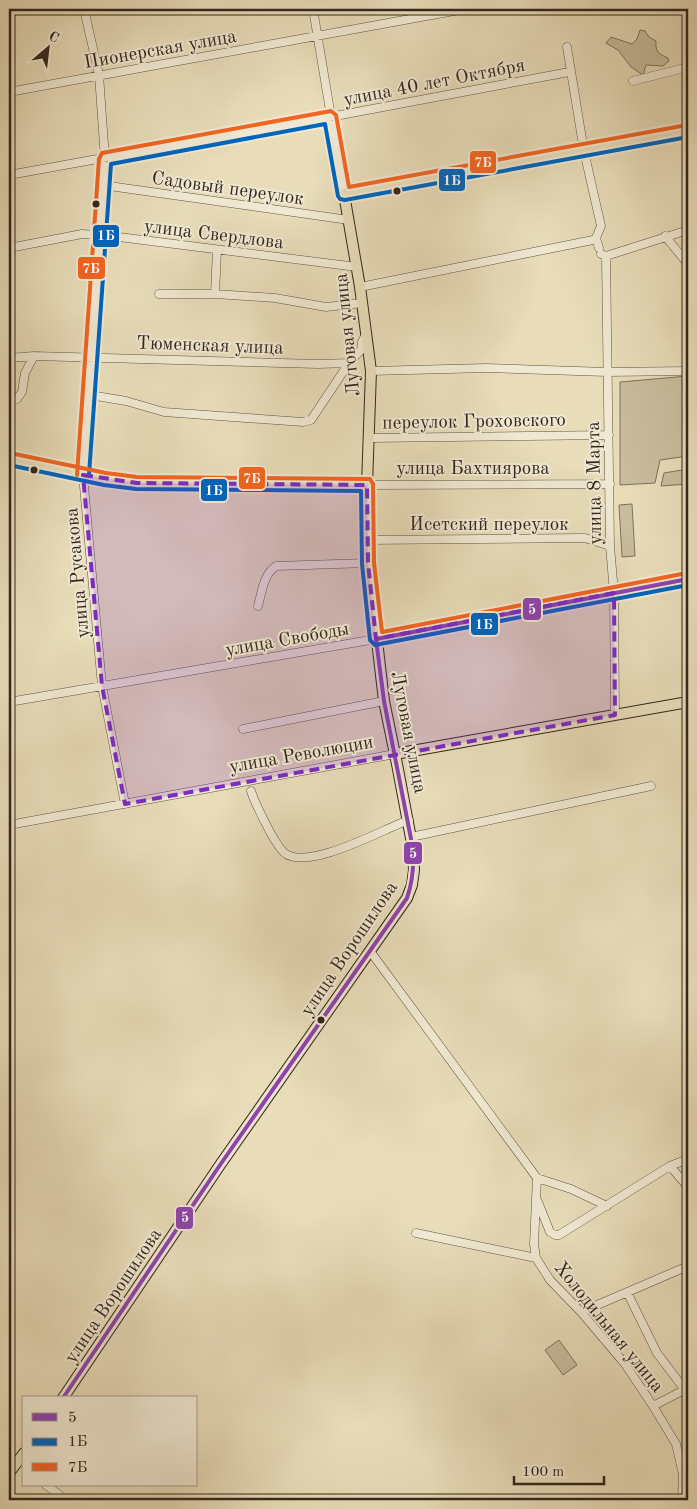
<svg xmlns="http://www.w3.org/2000/svg" width="697" height="1509" viewBox="0 0 697 1509" font-family="'Old Standard TT',serif">
<style>
.green{fill:#c9bd9e;stroke:#7e725e}
.lines{fill:none;stroke-linecap:round;stroke-linejoin:round}
.minor-casing{stroke:#605444;stroke-width:9}
.major-casing{stroke:#33261d;stroke-width:12}
.minor{stroke:#f0e8d2;stroke-width:8}
.major{stroke:#e8dcb9;stroke-width:10}
.bus-1-casing{stroke:#f0e8d2;stroke-width:8}
.bus-2-casing{stroke:#f0e8d2;stroke-width:8}
.bus-3-casing{stroke:#f0e8d2;stroke-width:8}
.bus-1{stroke:#8e44ad;stroke-width:4}
.bus-2{stroke:#0065bd;stroke-width:4}
.bus-3{stroke:#f26522;stroke-width:4}
.marked{fill:#7b2cbf;fill-opacity:0.2;stroke:#7b2cbf;stroke-width:4;stroke-dasharray:10 6;stroke-linejoin:round}
.bus-dot{fill:#33261d;stroke:#f0e8d2;stroke-width:2}
.labels{text-anchor:middle;stroke-width:4;stroke-linejoin:round;paint-order:stroke}
.street-label{font-size:19px;fill:#33261d;stroke:#f0e8d2}
.line-badge{stroke:#f0e8d2;stroke-width:2}
.badge-label{font-size:14px;text-anchor:middle;font-weight:bold;fill:#fff}
</style>
<rect width="100%" height="100%" fill="#e8dcb9"/>
<filter id="stains"><feTurbulence type="fractalNoise" baseFrequency=".004" numOctaves="4"/><feColorMatrix values="0 0 0 0 .2 0 0 0 0 .09 0 0 0 0 .02 0 0 0 .5 -.17"/></filter>
<radialGradient id="worn" r=".72"><stop offset=".6" stop-color="#630" stop-opacity="0"/><stop offset="1" stop-color="#630" stop-opacity=".3"/></radialGradient>
<!-- green -->
<path class="green" d="M 640,30 L 645,31 L 649,37 L 656,41 C 655,52 659,54 668,58 L 669,61 L 663,66 L 646,65 L 643,75 L 631,67 L 618,50 L 606,43 L 611,37 L 632,44 L 637,39 Z
M 688,376 L 688,456 L 660,460 L 655,483 L 620,485 L 620,382 Z
M 688,469 L 688,484 L 661,486 L 664,473 Z
M 632,504 L 635,556 L 622,557 L 619,505 Z
M 559,1340 L 577,1365 L 563,1375 L 545,1350 Z"/>
<g class="lines">
<defs>
<path id="minor" d="M 84,9 L 99,75 L 105,159 L 83,475 L 102,686 L 125,804
M 313,9 L 344,194
M 567,47 L 584,151 L 601,226 L 596,238 L 599,248
M 633,81 L 688,67
M 9,92 L 465,9
M 9,175 L 330,117 L 569,72
M 102,185 L 349,220
M 665,236 L 688,264
M 9,248 L 82,234 L 111,236 L 357,267
M 601,254 L 606,256 L 610,546 L 614,593 L 615,715
M 606,256 L 688,230
M 360,287 L 593,240 L 596,238
M 159,294 L 215,294 L 275,298 L 326,307 L 362,303
M 215,294 L 217,250
M 9,358 L 34,356
M 371,371 L 486,368 L 607,372 L 688,371
M 90,395 L 126,401 L 164,412 L 303,422 L 311,420 L 349,363
M 9,401 L 17,399 L 22,392 L 25,373 L 34,356 L 318,364 L 349,363 L 361,350 L 362,342 L 366,334
M 370,438 L 609,435
M 367,485 L 610,484
M 367,540 L 585,538 L 610,546
M 258,606 C 262,592 263,575 276,566 L 368,563
M 9,702 L 376,639 L 688,579
M 243,729 L 384,701
M 251,791 C 255,803 276,848 286,854 C 311,870 383,829 409,820
M 9,825 L 395,754
M 411,837 L 651,786
M 370,951 L 537,1178 L 534,1244 L 536,1258 L 550,1280 L 581,1312 L 625,1364 L 653,1406 L 676,1444 L 683,1474 L 682,1500
M 670,1166 L 688,1187
M 537,1178 L 571,1189 L 607,1206
M 538,1202 L 550,1232 L 555,1235 L 559,1235 L 670,1166 L 688,1159
M 416,1233 L 536,1258
M 627,1292 L 657,1353 L 685,1390
M 581,1312 L 688,1266
M 653,1406 L 688,1388
M 46,1485 L 66,1500"/>
<path id="major" d="M 9,459 L 105,479 L 137,483 L 367,485
M 395,754 L 688,702
M 63,1398 L 220,1165 L 407,898 L 412,885 L 414,870 L 413,849 L 397,764 L 384,701 L 368,563 L 367,485 L 371,371 L 360,287 L 344,194 L 688,131
M 9,1473 L 24,1453"/>
</defs>
<!-- minor casing -->
<use href="#minor" class="minor-casing"/>
<!-- major casing -->
<use href="#major" class="major-casing"/>
<!-- minor -->
<use href="#minor" class="minor"/>
<!-- major -->
<use href="#major" class="major"/>
<defs>
<path id="bus-1" d="M 376,639 L 688,579
M 63,1398 L 220,1165 L 407,898 C 413,881 414,867 413,849 L 384,701 L 376,639"/>
<path id="bus-2" d="M 9,465 L 104,485 L 136,489 L 361,491 L 362,564 L 370,640 L 375,645 L 688,585
M 89,475 L 111,164 L 325,124 L 338,196 L 340,199 L 345,200 L 688,137"/>
<path id="bus-3" d="M 10,453 L 106,473 L 137,477 L 370,479 L 373,484 L 374,563 L 382,632 L 687,573
M 77,475 L 99,159 L 102,153 L 331,111 L 336,115 L 349,187 L 687,125"/>
</defs>
<!-- bus-1 casing -->
<use href="#bus-1" class="bus-1-casing"/>
<!-- bus-2 casing -->
<use href="#bus-2" class="bus-2-casing"/>
<!-- bus-3 casing -->
<use href="#bus-3" class="bus-3-casing"/>
<!-- bus-1 -->
<use href="#bus-1" class="bus-1"/>
<!-- bus-2 -->
<use href="#bus-2" class="bus-2"/>
<!-- bus-3 -->
<use href="#bus-3" class="bus-3"/>
</g>
<!-- marked area -->
<path class="marked" d="M 83,475 L 137,483 L 367,485 L 368,563 L 376,639 L 614,593 L 615,715 L 125,804 L 102,686 Z"/>
<!-- markers -->
<g class="bus-dot">
<circle cx="397" cy="191" r="4.5"/>
<circle cx="96" cy="204" r="4.5"/>
<circle cx="34" cy="470" r="4.5"/>
<circle cx="321" cy="1020" r="4.5"/>
</g>
<g class="labels">
<!-- street labels -->
<g class="street-label">
<text transform="translate(160 48) rotate(-10)" y="7">Пионерская улица</text>
<text transform="translate(434 81) rotate(-11)" y="7">улица 40 лет Октября</text>
<text transform="translate(228 187) rotate(8)" y="7">Садовый переулок</text>
<text transform="translate(214 233) rotate(7)" y="7">улица Свердлова</text>
<text transform="translate(346 335) rotate(-96)" y="7">Луговая улица</text>
<text transform="translate(210 344) rotate(2)" y="7">Тюменская улица</text>
<text transform="translate(474 420) rotate(-1)" y="7">переулок Гроховского</text>
<text x="473" y="474">улица Бахтиярова</text>
<text transform="translate(593 483) rotate(-91)" y="7">улица 8 Марта</text>
<text x="489" y="530">Исетский переулок</text>
<text transform="translate(76 573) rotate(-95)" y="7">улица Русакова</text>
<text transform="translate(287 638) rotate(-10)" y="7">улица Свободы</text>
<text transform="translate(410 732) rotate(79)" y="7">Луговая улица</text>
<text transform="translate(301 753) rotate(-10)" y="7">улица Революции</text>
<text transform="translate(348 948) rotate(-56)" y="7">улица Ворошилова</text>
<text transform="translate(112 1295) rotate(-56)" y="7">улица Ворошилова</text>
<text transform="translate(610 1326) rotate(51)" y="7">Холодильная улица</text>
</g>
</g>
<g class="line-badge">
<rect x="469" y="150" width="28" height="24" rx="5" fill="#f26522"/>
<rect x="438" y="168" width="28" height="24" rx="5" fill="#0065bd"/>
<rect x="92" y="224" width="28" height="24" rx="5" fill="#0065bd"/>
<rect x="77" y="256" width="29" height="24" rx="5" fill="#f26522"/>
<rect x="238" y="466" width="28" height="24" rx="5" fill="#f26522"/>
<rect x="200" y="478" width="28" height="24" rx="5" fill="#0065bd"/>
<rect x="522" y="597" width="20" height="24" rx="5" fill="#8e44ad"/>
<rect x="470" y="612" width="29" height="24" rx="5" fill="#0065bd"/>
<rect x="403" y="841" width="20" height="24" rx="5" fill="#8e44ad"/>
<rect x="175" y="1206" width="19" height="24" rx="5" fill="#8e44ad"/>
</g>
<g class="badge-label">
<text x="483" y="167">7Б</text>
<text x="452" y="185">1Б</text>
<text x="106" y="240">1Б</text>
<text x="91" y="273">7Б</text>
<text x="252" y="483">7Б</text>
<text x="214" y="495">1Б</text>
<text x="532" y="614">5</text>
<text x="484" y="629">1Б</text>
<text x="413" y="858">5</text>
<text x="185" y="1222">5</text>
</g>
<!-- margin -->
<rect width="697" height="1509" fill="none" stroke="#e8dcb9" stroke-width="30"/>
<rect x="10" y="10" width="677" height="1489" fill="none" stroke="#33261d" stroke-width="2.5"/>
<rect x="15" y="15" width="667" height="1479" fill="none" stroke="#33261d"/>
<!-- legend -->
<rect x="22" y="1396" width="175" height="90" fill="#f0e8d2" stroke="#a49a8a"/>
<rect x="32" y="1413" width="25" height="8" fill="#8e44ad" stroke="#a49a8a"/>
<text x="68" y="1422" font-size="15" fill="#33261d">5</text>
<rect x="32" y="1438" width="25" height="8" fill="#0065bd" stroke="#a49a8a"/>
<text x="68" y="1446" font-size="15" fill="#33261d">1Б</text>
<rect x="32" y="1463" width="25" height="8" fill="#f26522" stroke="#a49a8a"/>
<text x="68" y="1472" font-size="15" fill="#33261d">7Б</text>
<!-- north arrow -->
<g transform="translate(48 48) rotate(28)" stroke="#f0e8d2" stroke-width="4" paint-order="stroke">
<path d="M0-4L9 19L0 12L-9 19Z" fill="#33261d"/>
<text y="-8" font-size="14" font-weight="bold" text-anchor="middle" fill="#33261d">С</text>
</g>
<!-- scale -->
<path d="M514 1476v8h90v-8" fill="none" stroke="#33261d" stroke-width="2.5"/>
<text x="522" y="1476" font-size="15" fill="#33261d" stroke="#f0e8d2" stroke-width="4" paint-order="stroke">100 m</text>
<rect width="100%" height="100%" filter="url(#stains)"/>
<rect width="100%" height="100%" fill="url(#worn)"/>
</svg>
